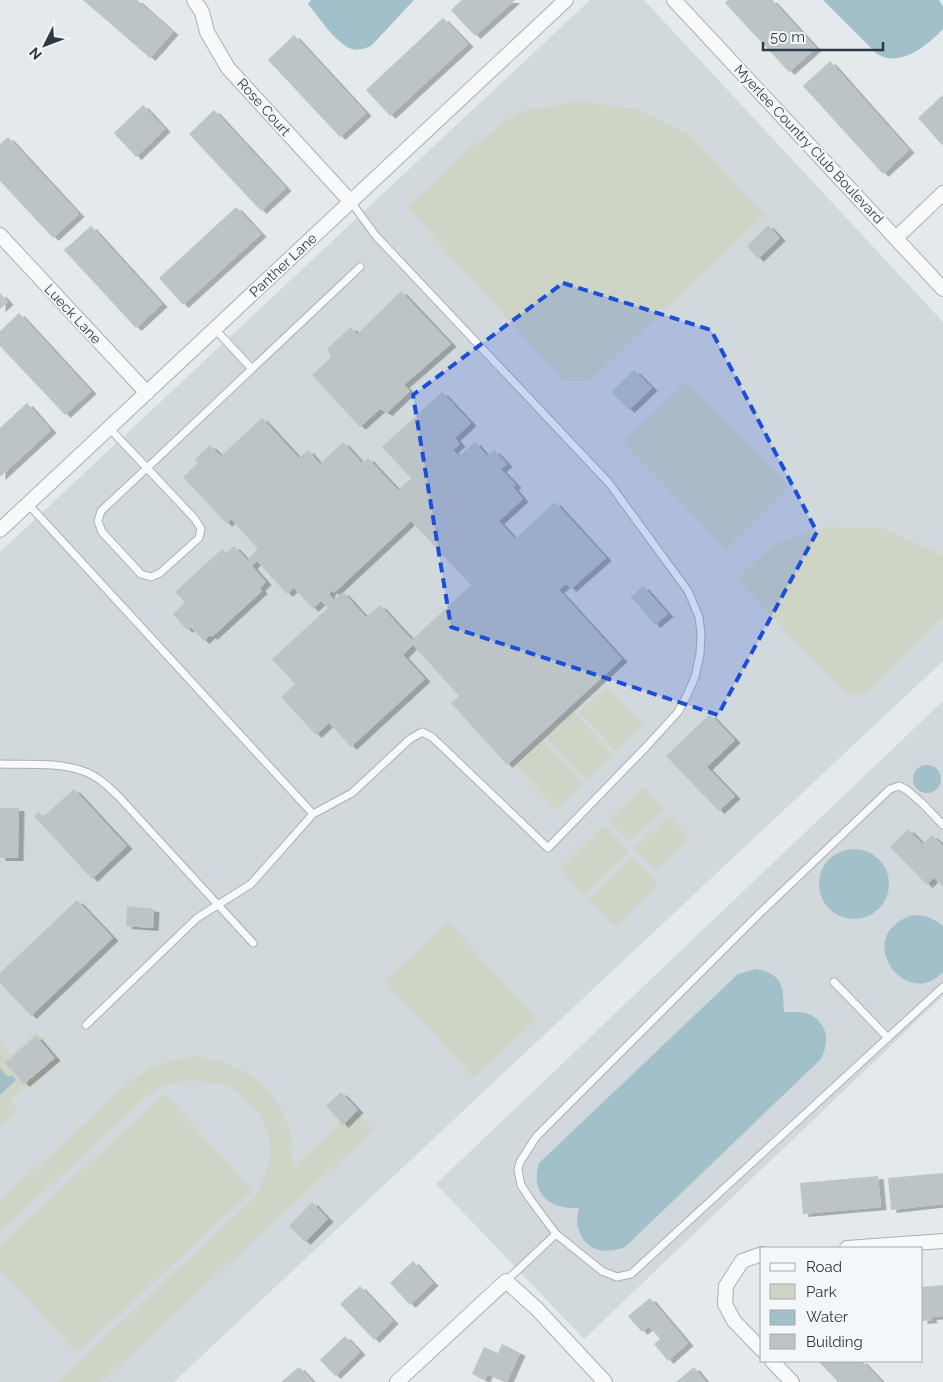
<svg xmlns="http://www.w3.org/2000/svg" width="943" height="1382" viewBox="0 0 943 1382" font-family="Raleway,sans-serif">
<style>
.built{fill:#d2d9dd}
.green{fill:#ced5c6}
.water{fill:#a1c0c9}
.building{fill:#bcc4c8;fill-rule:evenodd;filter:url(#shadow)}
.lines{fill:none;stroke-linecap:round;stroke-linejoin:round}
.lane-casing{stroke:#a9b1b5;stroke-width:9}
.street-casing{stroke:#a9b1b5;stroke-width:16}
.lane{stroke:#f7f9fa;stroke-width:7}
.street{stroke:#f7f9fa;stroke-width:14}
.marked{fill:#1d4ed8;fill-opacity:0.2;stroke:#1d4ed8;stroke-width:4;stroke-dasharray:10 6;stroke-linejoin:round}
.labels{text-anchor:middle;stroke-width:4;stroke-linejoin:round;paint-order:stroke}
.street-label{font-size:14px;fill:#2c3b43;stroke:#f4f7f9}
</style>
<defs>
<filter id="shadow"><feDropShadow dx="5.5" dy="3" stdDeviation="0" flood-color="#0004"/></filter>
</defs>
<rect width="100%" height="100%" fill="#e4e9eb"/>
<!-- built -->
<path class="built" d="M 590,0 L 644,0 L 943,322 L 943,661 L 174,1382 L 0,1382 L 0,552 Z
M 943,701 L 943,996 L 584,1339 L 436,1184 Z"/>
<!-- green -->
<path class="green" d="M 580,101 L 638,110 L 689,134 L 765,215 L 589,381 L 563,381 L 407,207 L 472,147 L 518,112 Z
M 686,381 L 789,487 L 726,549 L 623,442 Z
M 828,527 L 883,528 L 943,556 L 943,617 L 865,694 L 846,695 L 737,579 L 776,543 Z
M 606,687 L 643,725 L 615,751 L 579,712 Z
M 574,712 L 613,755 L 586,780 L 546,738 Z
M 544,741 L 583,783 L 556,809 L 516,766 Z
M 643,787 L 664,810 L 629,842 L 608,820 Z
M 669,816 L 690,839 L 655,871 L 634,849 Z
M 604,825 L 629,852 L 584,896 L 560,868 Z
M 633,857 L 658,885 L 614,927 L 589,900 Z
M 448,922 L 537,1019 L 474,1078 L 385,981 Z
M 36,1032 L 61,1059 L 31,1088 L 28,1085 L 10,1101 L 18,1110 L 0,1127 L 0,1043 L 11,1055 Z
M 199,1056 C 246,1067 277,1083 290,1133 C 293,1144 292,1156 293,1167 L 355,1110 L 373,1130 L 101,1382 L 57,1382 L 254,1198 C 264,1180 274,1159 269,1139 C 265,1121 252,1102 237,1091 C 220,1079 185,1078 166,1085 C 159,1087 153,1093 146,1097 L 0,1232 L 0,1201 L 133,1079 C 157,1063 171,1059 199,1056 Z
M 164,1094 L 253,1190 L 77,1353 L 0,1270 L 0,1245 Z"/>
<!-- water -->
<path class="water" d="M 311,0 L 414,0 L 371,46 C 366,48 358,51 352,49 C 335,43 319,17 308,4 Z
M 823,0 L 939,0 L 943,7 L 943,29 C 927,46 900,68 877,54 Z
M913 779a14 14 0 1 1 28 0a14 14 0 1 1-28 0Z
M819 884a35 35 0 1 1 70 0a35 35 0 1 1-70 0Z
M 912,915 C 925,915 933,918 943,926 L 943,972 C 907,1012 850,937 912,915 Z
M 756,969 C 784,974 783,988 784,1012 C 792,1012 804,1011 811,1015 C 829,1025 829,1043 821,1059 L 625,1247 C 605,1255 584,1251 578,1227 C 576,1221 578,1214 579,1208 C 549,1209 530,1194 539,1163 L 738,974 Z
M 0,1068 L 8,1077 L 11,1075 L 16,1080 L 0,1095 Z"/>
<!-- building -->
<path class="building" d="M 83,0 L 137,0 L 173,32 L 150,58 Z
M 462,0 L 515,0 L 475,36 L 451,10 Z
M 728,0 L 772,0 L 816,48 L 789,72 L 725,3 Z
M 443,18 L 468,44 L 390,116 L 366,90 Z
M 294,35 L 366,113 L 340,137 L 268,60 Z
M 830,61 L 909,150 L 883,174 L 803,86 Z
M 943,95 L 943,144 L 942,145 L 918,118 Z
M 143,105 L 165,129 L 136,157 L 114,133 Z
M 214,110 L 286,188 L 261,211 L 189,134 Z
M 8,137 L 79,214 L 53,238 L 0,181 L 0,144 Z
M 236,207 L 261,234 L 183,305 L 159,278 Z
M 768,225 L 780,238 L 758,259 L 747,246 Z
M 91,226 L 162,304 L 136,328 L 64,250 Z
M 401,291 L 451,344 L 404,385 L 410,391 L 387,413 L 380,409 L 360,427 L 312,375 L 331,357 L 327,349 L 351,327 L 357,334 Z
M 0,293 L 8,302 L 0,309 Z
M 19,313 L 91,391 L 65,415 L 0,346 L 0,331 Z
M 634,370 L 652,388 L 629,410 L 611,392 Z
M 442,392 L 471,423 L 455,438 L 460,444 L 453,450 L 459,456 L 475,442 L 487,456 L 494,450 L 507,464 L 501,469 L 516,485 L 513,487 L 523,499 L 499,521 L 515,539 L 555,502 L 606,558 L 571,589 L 566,584 L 559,590 L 622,659 L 507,765 L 451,703 L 459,696 L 413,645 L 403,655 L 425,679 L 351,747 L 329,723 L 316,735 L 281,697 L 295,684 L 272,659 L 328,608 L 321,601 L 313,609 L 294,588 L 287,594 L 257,561 L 252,566 L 266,582 L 260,588 L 262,591 L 212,637 L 210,635 L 204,641 L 190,627 L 187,630 L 173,614 L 185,602 L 175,592 L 222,549 L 226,553 L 234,546 L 247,560 L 258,549 L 231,519 L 227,524 L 183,477 L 198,463 L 195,459 L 210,445 L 221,456 L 262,418 L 299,458 L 308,450 L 320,464 L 343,442 L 362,463 L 368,458 L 398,490 L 411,478 L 382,447 ZM 411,521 L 471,585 L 412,640 L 380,605 L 366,617 L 343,592 L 334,600 L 329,594 L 332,590 L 334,593 Z
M 27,403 L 51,430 L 0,477 L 0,428 Z
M 643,586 L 668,614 L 655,625 L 631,597 Z
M 710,714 L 735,740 L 707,767 L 735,796 L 719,811 L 666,756 Z
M 74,789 L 127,846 L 92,879 L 34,816 L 39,812 L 43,817 Z
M 0,808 L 19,808 L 18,858 L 0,858 Z
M 908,829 L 923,844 L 932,835 L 943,846 L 943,887 L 934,878 L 927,885 L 890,847 Z
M 77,900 L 113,938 L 31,1016 L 0,983 L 0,973 Z
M 127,906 L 154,909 L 153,928 L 126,926 Z
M 36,1036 L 55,1058 L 24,1084 L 5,1063 Z
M 341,1092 L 358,1110 L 343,1125 L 326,1106 Z
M 943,1173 L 943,1204 L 891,1210 L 888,1178 Z
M 878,1176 L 881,1207 L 803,1214 L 800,1183 Z
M 312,1202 L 328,1219 L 305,1242 L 289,1226 Z
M 413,1261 L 433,1283 L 410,1305 L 390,1283 Z
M 943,1285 L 943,1316 L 931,1317 L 932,1320 L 922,1321 L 922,1287 Z
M 360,1286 L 393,1321 L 374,1340 L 340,1304 Z
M 650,1298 L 688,1343 L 668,1361 L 654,1344 L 660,1339 L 649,1326 L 642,1332 L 628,1316 Z
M 345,1336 L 360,1352 L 335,1376 L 320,1360 Z
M 502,1344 L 520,1353 L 507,1382 L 487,1374 L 485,1380 L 472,1374 L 484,1347 L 498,1353 Z
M 818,1361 L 862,1361 L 882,1382 L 838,1382 Z
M 299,1367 L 313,1382 L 281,1382 Z
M 694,1367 L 706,1382 L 676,1382 Z"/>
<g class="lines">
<defs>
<path id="lane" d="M 215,329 L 252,369
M 109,428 L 147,468 L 360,267
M 147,468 L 195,519 L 201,529 L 199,538 L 160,573 L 151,577 L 141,574 L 102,532 L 98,521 L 101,511 Z
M 28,504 L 313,814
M 0,764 C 27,765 57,762 83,771 C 98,776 110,788 121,799 L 253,943
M 943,825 L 923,804 L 907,790 L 899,786 L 890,789 L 760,913 L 536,1137 L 520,1162 L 518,1170 L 521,1185 L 530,1199 L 556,1234 L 602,1271 L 617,1277 L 631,1274 L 943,987
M 834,982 L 888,1038
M 86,1025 L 197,918 L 251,884 L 313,814 L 352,793 L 410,739 L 422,732 L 432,737 L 548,848 L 646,747 L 678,712 L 687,695 L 695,677 L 700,654 L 701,634 L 699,617 L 688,591 L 609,483 L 376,236 L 351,202
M 506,1281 L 556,1234"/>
<path id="street" d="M 194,0 L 202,12 L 207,32 L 228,68 L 351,202
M 674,0 L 943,289
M 0,235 L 147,393
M 896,238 L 943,193
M 0,530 L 566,0
M 847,1248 L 943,1241
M 762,1254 L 742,1261 L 726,1286 L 725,1304 L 734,1321 L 762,1350
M 772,1361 L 792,1382
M 397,1382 L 506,1281 L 537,1309 L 605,1382"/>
</defs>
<!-- lane casing -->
<use href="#lane" class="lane-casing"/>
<!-- street casing -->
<use href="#street" class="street-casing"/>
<!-- lane -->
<use href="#lane" class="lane"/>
<!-- street -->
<use href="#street" class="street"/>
</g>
<!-- marked area -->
<path class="marked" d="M 563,283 L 711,330 L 817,532 L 718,715 L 451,627 L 413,395 Z"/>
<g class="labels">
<!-- street labels -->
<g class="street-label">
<text transform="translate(264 107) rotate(48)" y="5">Rose Court</text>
<text transform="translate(809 144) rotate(47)" y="5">Myerlee Country Club Boulevard</text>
<text transform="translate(283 265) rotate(-43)" y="5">Panther Lane</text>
<text transform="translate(73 314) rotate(47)" y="5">Lueck Lane</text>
</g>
</g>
<!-- legend -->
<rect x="760" y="1247" width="162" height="115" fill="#f4f7f9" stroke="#a4acb0"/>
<rect x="770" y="1263" width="25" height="8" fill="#f7f9fa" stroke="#a4acb0"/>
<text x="806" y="1272" font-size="15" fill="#2c3b43">Road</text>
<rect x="770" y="1284" width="25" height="15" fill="#ced5c6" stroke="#a4acb0"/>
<text x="806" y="1297" font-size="15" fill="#2c3b43">Park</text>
<rect x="770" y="1310" width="25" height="15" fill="#a1c0c9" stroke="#a4acb0"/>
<text x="806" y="1322" font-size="15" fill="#2c3b43">Water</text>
<rect x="770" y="1334" width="25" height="15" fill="#bcc4c8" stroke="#a4acb0"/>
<text x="806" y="1347" font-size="15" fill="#2c3b43">Building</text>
<!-- north arrow -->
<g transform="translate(45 45) rotate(228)" stroke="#f4f7f9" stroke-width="4" paint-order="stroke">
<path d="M0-4L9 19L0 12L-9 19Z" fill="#2c3b43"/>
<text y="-8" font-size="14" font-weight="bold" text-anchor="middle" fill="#2c3b43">N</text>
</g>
<!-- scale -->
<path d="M763 42v8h120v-8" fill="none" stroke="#2c3b43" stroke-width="2.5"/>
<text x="770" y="42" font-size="15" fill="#2c3b43" stroke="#f4f7f9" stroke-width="4" paint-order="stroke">50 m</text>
</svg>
